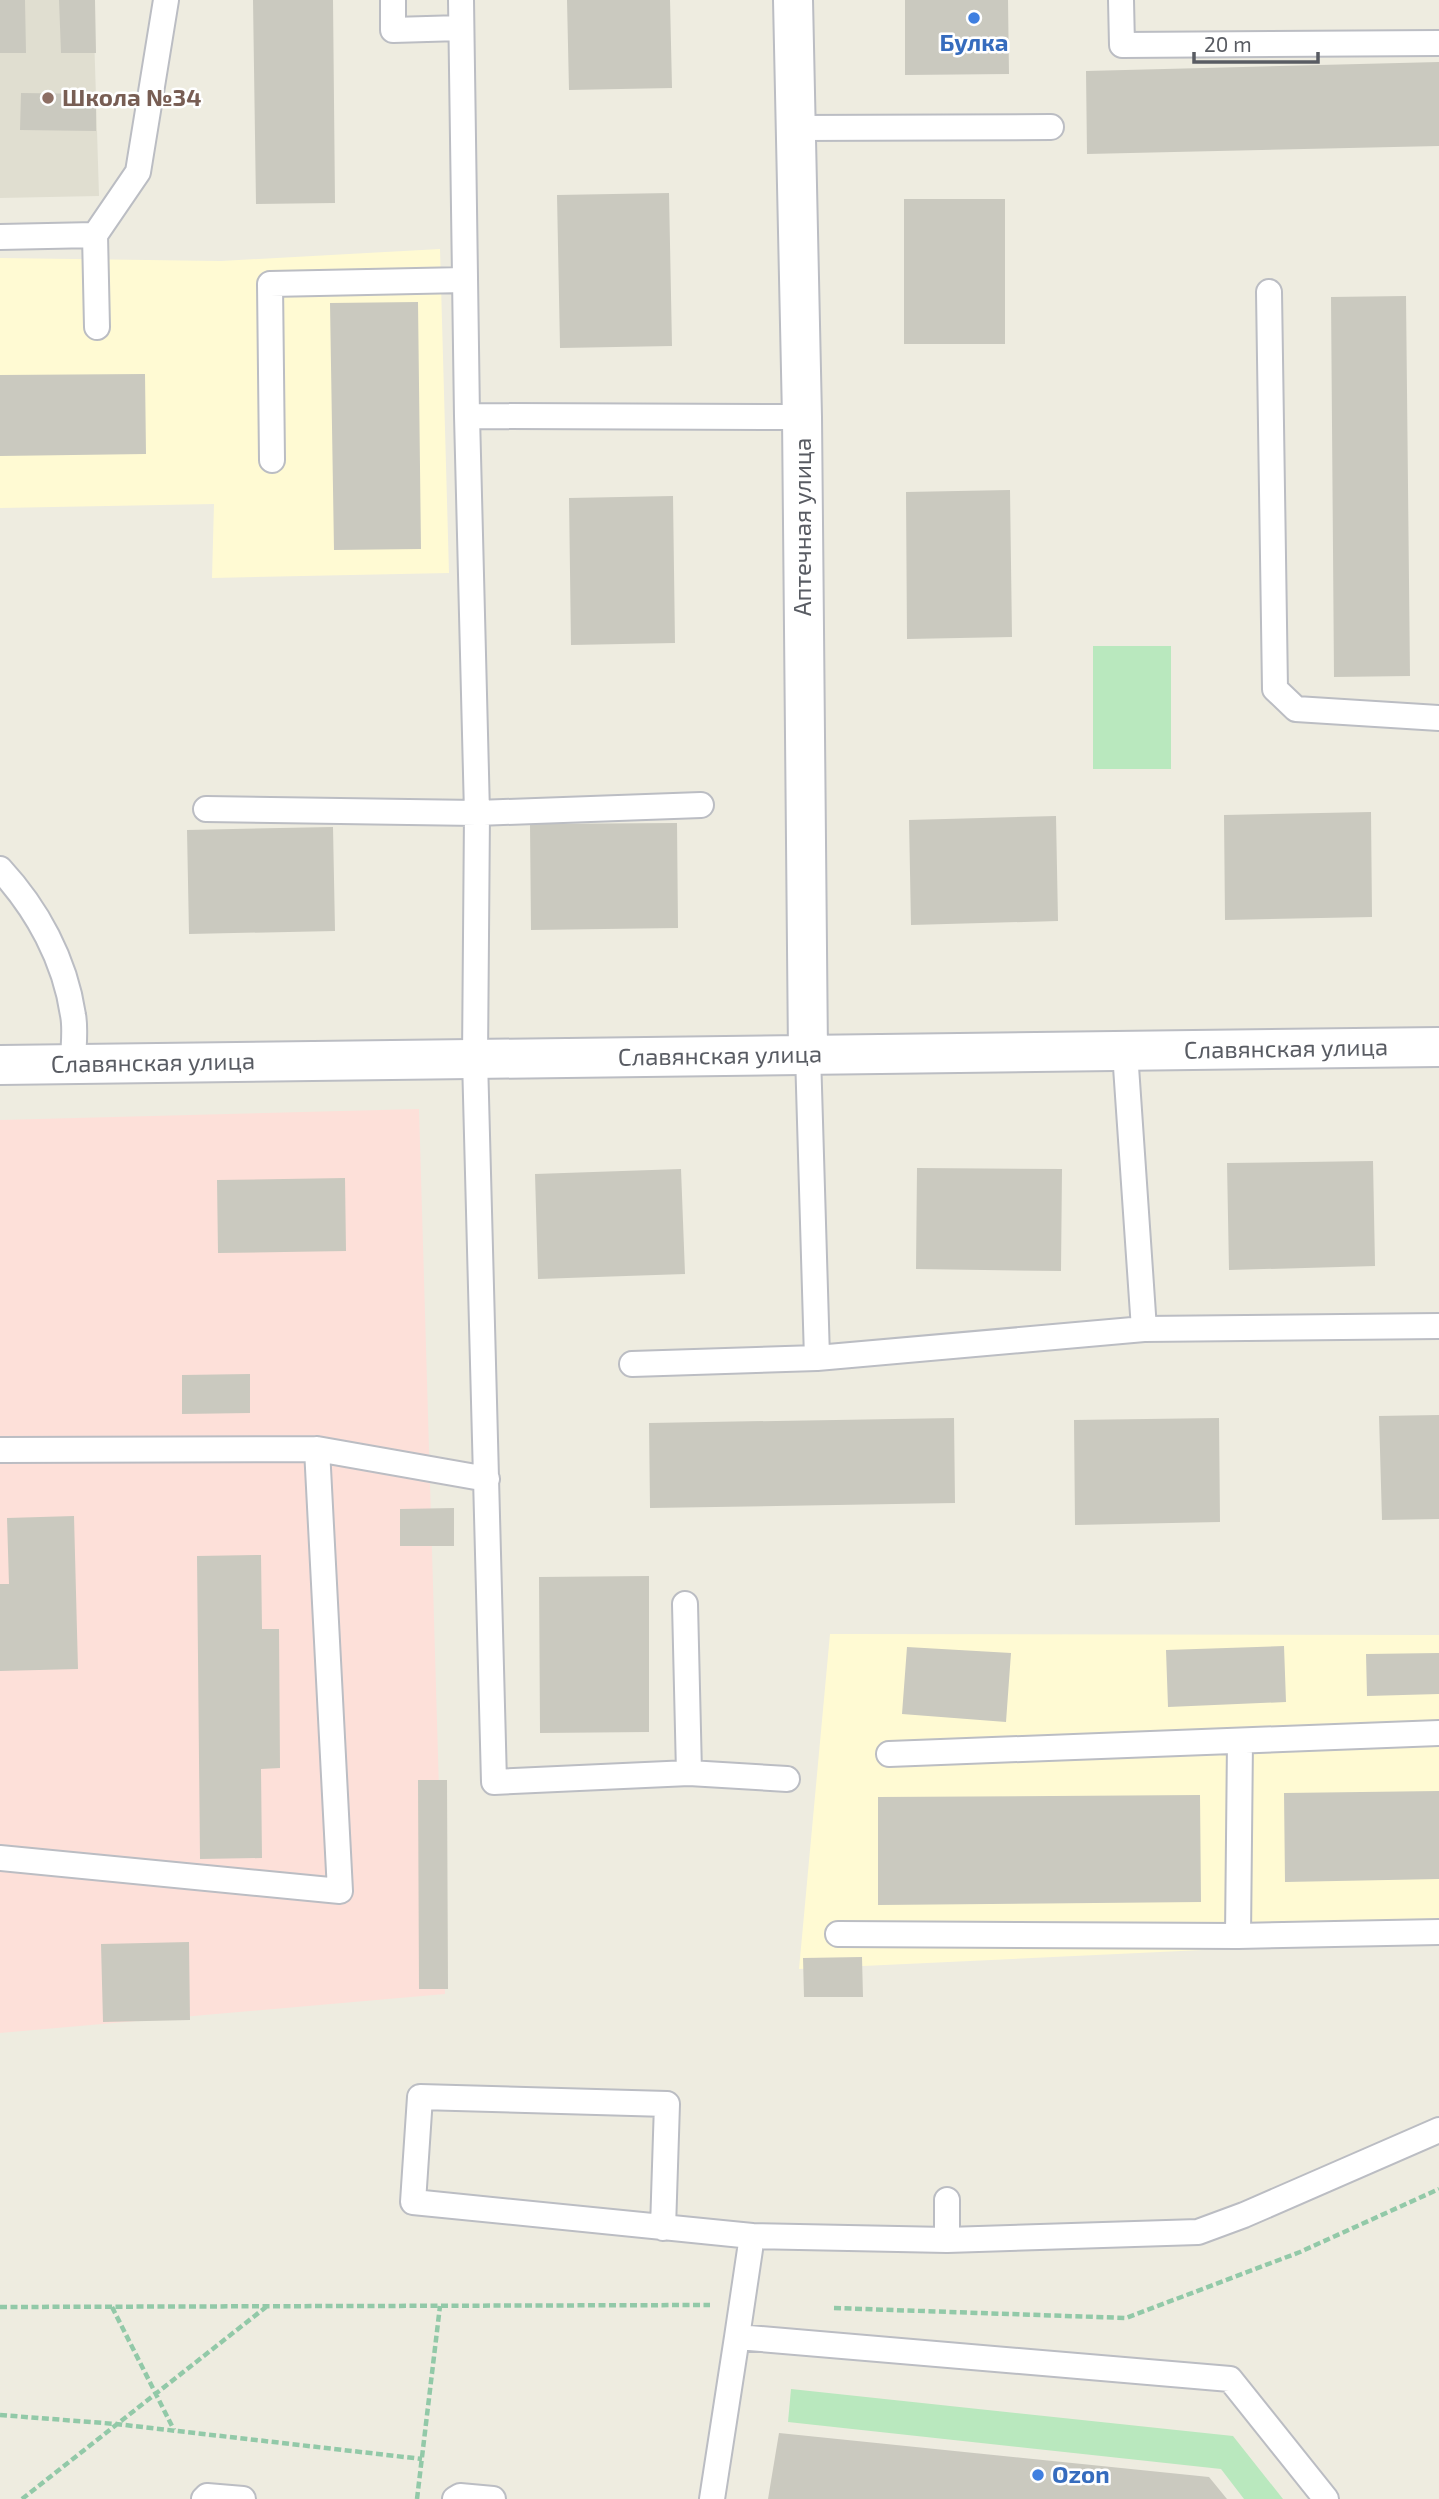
<svg xmlns="http://www.w3.org/2000/svg" width="1439" height="2499" viewBox="0 0 1439 2499" font-family="'Exo 2',sans-serif">
<style>
.commercial{fill:#fffad3}
.education{fill:#e0ded0}
.medical{fill:#fde0d9}
.green{fill:#b9e8be}
.building{fill:#cac9bf}
.lines{fill:none;stroke-linecap:round;stroke-linejoin:round}
.lane-casing{stroke:#bbbdc3;stroke-width:28}
.street-casing{stroke:#bbbdc3;stroke-width:42}
.path{stroke:#92c9a8;stroke-width:4.5;stroke-dasharray:7 3.5;stroke-linecap:butt}
.lane{stroke:#fff;stroke-width:24}
.street{stroke:#fff;stroke-width:38}
.shop-dot{fill:#3f7fe0;stroke:#fff;stroke-width:2.5}
.education-dot{fill:#8d6e63;stroke:#fff;stroke-width:2.5}
.labels{text-anchor:middle;stroke-width:5;stroke-linejoin:round;paint-order:stroke}
.shop-label{font-size:24px;font-weight:bold;fill:#366cbe;stroke:#fff}
.education-label{font-size:24px;font-weight:bold;fill:#785e54;stroke:#fff;text-anchor:start}
.street-label{font-size:24px;fill:#595c63;stroke:#fff}
</style>
<rect width="100%" height="100%" fill="#eeece0"/>
<!-- commercial -->
<path class="commercial" d="M 440,249 L 449,573 L 212,578 L 214,504 L 0,508 L 0,258 L 221,261 Z
M 830,1634 L 1439,1635 L 1439,1939 L 799,1969 Z"/>
<!-- education -->
<path class="education" d="M 0,0 L 93,0 L 99,196 L 0,198 Z"/>
<!-- medical -->
<path class="medical" d="M 419,1109 L 445,1994 L 0,2033 L 0,1120 Z"/>
<!-- green -->
<path class="green" d="M 1093,646 L 1171,646 L 1171,769 L 1093,769 Z
M 791,2389 L 1233,2436 L 1283,2499 L 1244,2499 L 1221,2469 L 788,2422 Z"/>
<!-- building -->
<path class="building" d="M 0,0 L 25,0 L 26,53 L 0,53 Z
M 59,0 L 95,0 L 96,53 L 61,53 Z
M 253,0 L 333,0 L 335,203 L 256,204 Z
M 567,0 L 670,0 L 672,88 L 569,90 Z
M 905,0 L 1008,0 L 1009,74 L 905,75 Z
M 1439,62 L 1439,146 L 1087,154 L 1086,71 Z
M 21,93 L 96,94 L 96,131 L 20,130 Z
M 669,193 L 672,346 L 560,348 L 557,195 Z
M 904,199 L 1005,199 L 1005,344 L 904,344 Z
M 1406,296 L 1410,676 L 1334,677 L 1331,297 Z
M 418,302 L 421,549 L 334,550 L 330,303 Z
M 145,374 L 146,454 L 0,456 L 0,375 Z
M 1010,490 L 1012,637 L 907,639 L 906,492 Z
M 673,496 L 675,643 L 571,645 L 569,498 Z
M 1371,812 L 1372,917 L 1225,920 L 1224,815 Z
M 1056,816 L 1058,921 L 911,925 L 909,820 Z
M 677,823 L 678,928 L 531,930 L 530,824 Z
M 333,827 L 335,931 L 189,934 L 187,830 Z
M 1373,1161 L 1375,1266 L 1229,1270 L 1227,1163 Z
M 917,1168 L 1062,1169 L 1061,1271 L 916,1269 Z
M 681,1169 L 685,1274 L 538,1279 L 535,1174 Z
M 345,1178 L 346,1251 L 218,1253 L 217,1180 Z
M 250,1374 L 250,1413 L 182,1414 L 182,1375 Z
M 1439,1415 L 1439,1519 L 1382,1520 L 1379,1416 Z
M 954,1418 L 955,1503 L 650,1508 L 649,1423 Z
M 1219,1418 L 1220,1522 L 1075,1525 L 1074,1420 Z
M 454,1508 L 454,1546 L 400,1546 L 400,1509 Z
M 74,1516 L 78,1669 L 0,1671 L 0,1584 L 9,1584 L 7,1518 Z
M 261,1555 L 262,1629 L 279,1629 L 280,1768 L 261,1769 L 262,1858 L 200,1859 L 197,1556 Z
M 649,1576 L 649,1732 L 540,1733 L 539,1577 Z
M 1284,1646 L 1286,1702 L 1168,1707 L 1166,1650 Z
M 907,1647 L 1011,1653 L 1006,1722 L 902,1714 Z
M 1439,1653 L 1439,1694 L 1367,1696 L 1366,1654 Z
M 418,1780 L 447,1780 L 448,1989 L 419,1989 Z
M 1439,1791 L 1439,1879 L 1285,1882 L 1284,1793 Z
M 1200,1795 L 1201,1902 L 878,1905 L 878,1797 Z
M 189,1942 L 190,2020 L 103,2022 L 101,1944 Z
M 862,1957 L 863,1997 L 804,1997 L 803,1958 Z
M 779,2433 L 1209,2477 L 1227,2499 L 768,2499 Z"/>
<g class="lines">
<defs>
<path id="lane" d="M 393,0 L 393,30 L 461,28
M 461,0 L 467,416 L 802,417
M 1121,0 L 1122,45 L 1439,43
M 796,128 L 1051,127
M 95,235 L 97,327
M 0,237 L 95,235 L 138,172 L 166,0
M 1269,292 L 1275,689 L 1296,709 L 1439,718
M 467,416 L 477,813 L 475,1059 L 494,1782 L 689,1773 L 787,1779
M 272,460 L 270,284 L 465,280
M 206,809 L 477,813 L 701,805
M 0,869 C 37,909 65,960 73,1015 C 76,1030 73,1048 73,1064
M 1125,1052 L 1144,1329
M 808,1054 L 817,1358
M 632,1364 L 817,1358 L 1144,1329 L 1439,1326
M 0,1450 L 317,1449 L 487,1479
M 685,1604 L 689,1773
M 889,1754 L 1439,1733
M 0,1858 L 340,1891 L 317,1449
M 838,1934 L 1238,1936 L 1439,1932
M 1238,1936 L 1240,1741
M 947,2200 L 947,2240
M 663,2228 L 667,2104 L 420,2097 L 413,2202 L 752,2236
M 204,2499 L 207,2496 L 243,2499
M 455,2499 L 460,2496 L 493,2499
M 712,2499 L 737,2337
M 1326,2499 L 1230,2379 L 737,2337 L 752,2236 L 947,2240 L 1198,2232 L 1244,2215 L 1439,2130"/>
<path id="street" d="M 793,0 L 802,417 L 808,1054
M 0,1065 L 1439,1047"/>
</defs>
<!-- lane casing -->
<use href="#lane" class="lane-casing"/>
<!-- street casing -->
<use href="#street" class="street-casing"/>
<!-- path -->
<path class="path" d="M 0,2307 L 710,2305
M 112,2307 L 174,2430
M 834,2308 L 1126,2318 L 1300,2252 L 1439,2189
M 0,2415 L 116,2424 L 422,2459
M 22,2499 L 266,2307
M 417,2499 L 440,2306"/>
<!-- lane -->
<use href="#lane" class="lane"/>
<!-- street -->
<use href="#street" class="street"/>
</g>
<!-- markers -->
<g class="shop-dot">
<circle cx="974" cy="18" r="7"/>
<circle cx="1038" cy="2475" r="7"/>
</g>
<circle class="education-dot" cx="48" cy="98" r="7"/>
<g class="labels">
<!-- shop labels -->
<g class="shop-label">
<text x="974" y="51">Булка</text>
<text x="1052" y="2483" text-anchor="start">Ozon</text>
</g>
<!-- education labels -->
<g class="education-label">
<text x="62" y="106">Школа №34</text>
</g>
<!-- street labels -->
<g class="street-label">
<text transform="translate(803 527) rotate(-90)" y="8">Аптечная улица</text>
<text transform="translate(1286 1049) rotate(-1)" y="8">Славянская улица</text>
<text transform="translate(720 1056) rotate(-1)" y="8">Славянская улица</text>
<text transform="translate(153 1063) rotate(-1)" y="8">Славянская улица</text>
</g>
</g>
<!-- scale -->
<path d="M1194 52v10h124v-10" fill="none" stroke="#595c63" stroke-width="3.5"/>
<text x="1204" y="52" font-size="21" fill="#595c63" stroke="#ffffff" stroke-width="5" paint-order="stroke">20 m</text>
</svg>
